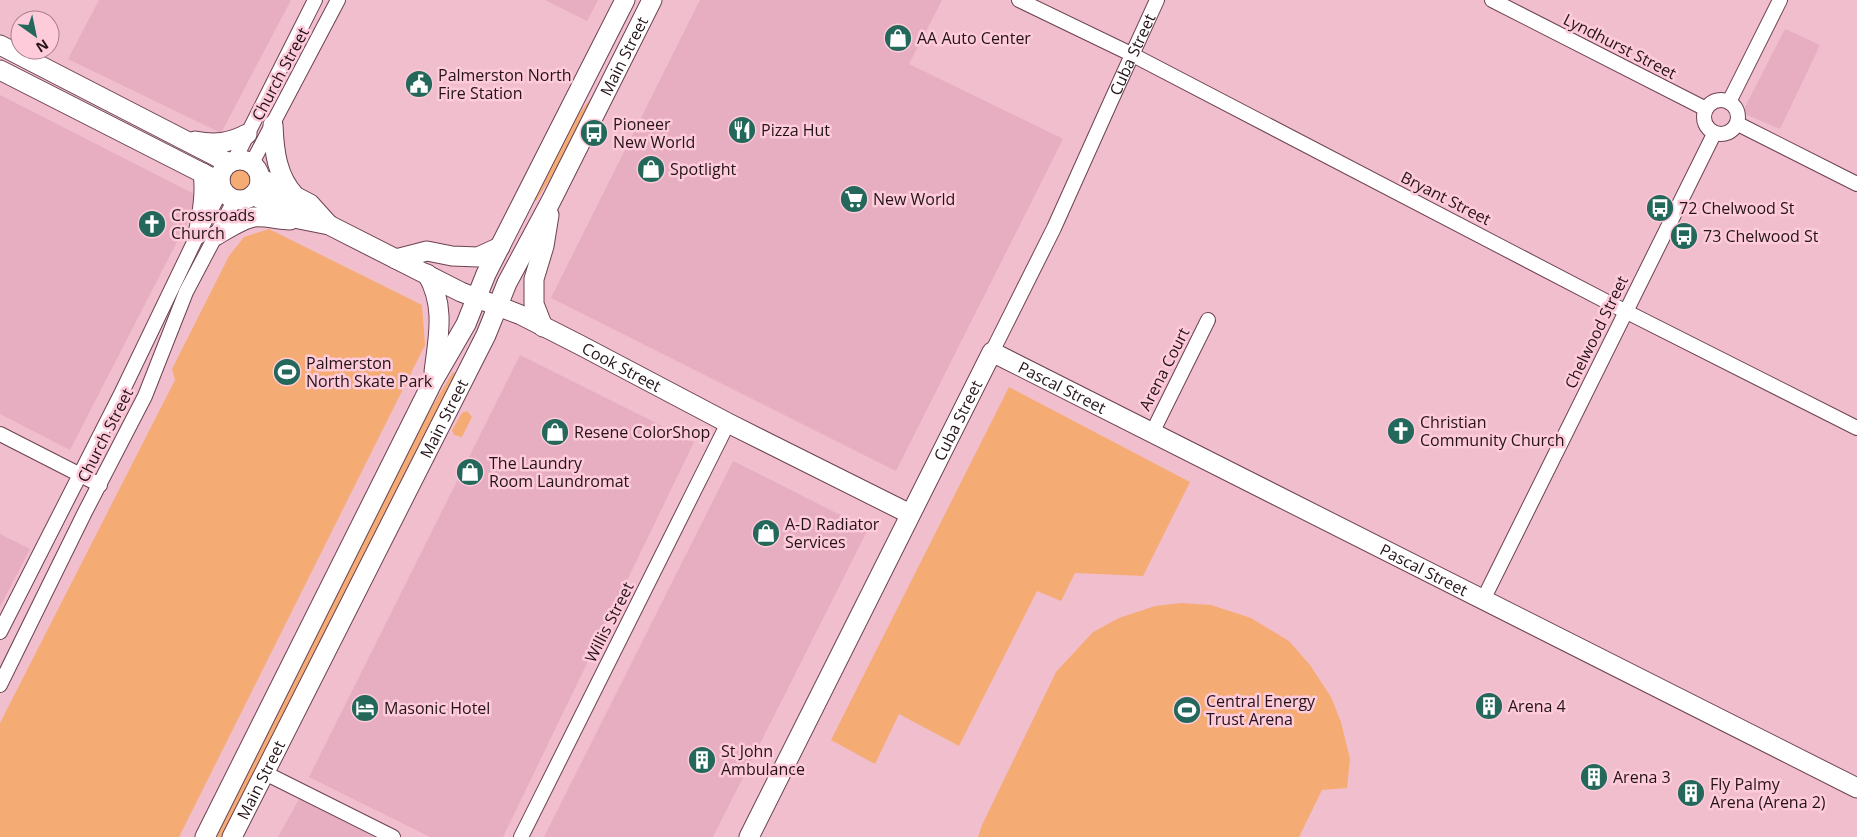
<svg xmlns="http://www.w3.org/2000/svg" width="1857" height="837" viewBox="0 0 1857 837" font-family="'Open Sans',sans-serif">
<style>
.built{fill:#e6aec0}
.green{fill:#f5ac74}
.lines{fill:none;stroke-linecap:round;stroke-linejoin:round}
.street-casing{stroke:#6c4251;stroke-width:16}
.secondary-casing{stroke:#6c4251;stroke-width:21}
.street{stroke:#fff;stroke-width:14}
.secondary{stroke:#fff;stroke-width:19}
.labels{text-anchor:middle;stroke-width:5;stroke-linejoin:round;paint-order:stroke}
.poi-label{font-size:16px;fill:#241319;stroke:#fecbdb;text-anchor:start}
.street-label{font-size:16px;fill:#241319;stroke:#fecbdb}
</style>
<rect width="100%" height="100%" fill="#f1bece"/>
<!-- built -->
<path class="built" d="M 99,0 L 291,0 L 221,133 L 68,59 Z
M 545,0 L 598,0 L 587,21 Z
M 700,0 L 942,0 L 909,64 L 1063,139 L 896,471 L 551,298 Z
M 1785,29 L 1820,45 L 1780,129 L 1747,115 L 1744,109 Z
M 0,95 L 200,197 L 70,450 L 0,414 Z
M 520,355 L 694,442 L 503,837 L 430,837 L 309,777 Z
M 733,461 L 868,529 L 713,837 L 544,837 Z
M 0,534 L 30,549 L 0,607 Z
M 299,799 L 375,837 L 278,837 Z"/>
<!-- green -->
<path class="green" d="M 592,97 L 593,98 L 566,154 L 536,201 L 534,200 L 578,115 Z
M228 180a12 12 0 1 1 24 0a12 12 0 1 1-24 0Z
M 269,229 L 422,305 L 425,345 L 179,837 L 0,837 L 0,723 L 175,380 L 172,369 L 229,256 L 244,237 Z
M 453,372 L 455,374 L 222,837 L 215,837 L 428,413 Z
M 1009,387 L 1190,482 L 1143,576 L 1075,573 L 1061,601 L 1037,591 L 959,746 L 899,714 L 875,764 L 831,740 Z
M 467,411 L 472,417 L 462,437 L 454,435 L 452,430 L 462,413 Z
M 1182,603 L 1211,605 L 1251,618 L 1289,641 L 1310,665 L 1331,697 L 1341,722 L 1350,759 L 1347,788 L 1322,790 L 1299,837 L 978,837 L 982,825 L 1056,672 L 1093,632 L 1119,618 L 1155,606 Z"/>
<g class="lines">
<defs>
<g id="street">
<path d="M 1019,0 L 1131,54 L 1615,306 L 1857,428"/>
<path d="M 1492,0 L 1706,109"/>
<circle cx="1721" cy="117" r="17"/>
<path d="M 1729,102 L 1780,0"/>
<path d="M 1738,124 L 1857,184"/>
<path d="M 234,161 L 315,0"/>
<path d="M 252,163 L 338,0"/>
<path id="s1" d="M 992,352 L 1054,228 L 1111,101 L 1157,0"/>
<path d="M 1152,433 L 1208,320"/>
<path d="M 0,434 L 100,485"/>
<path d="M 1483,600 L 1714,134"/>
<path d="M 0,632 L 122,392 L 198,234 L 222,189"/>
<path d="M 0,685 L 85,512 L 145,396 L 186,292 L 235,199"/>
<path d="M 265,773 L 393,837"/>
<path d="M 521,837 L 728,423"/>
</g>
<g id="secondary">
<path d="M 0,45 L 229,163"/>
<path d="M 0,70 L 220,182"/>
<path d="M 273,125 C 274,151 277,177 295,196"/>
<path d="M 195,141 C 215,145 230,143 247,134"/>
<circle cx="240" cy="180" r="20"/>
<path d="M 260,178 L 310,204 L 329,225"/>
<path id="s2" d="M 253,195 L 299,219 L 329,225 L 461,292 L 521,315 L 580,345 L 728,423 L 910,514"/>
<path d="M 198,234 C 202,214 206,194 203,173"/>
<path d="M 215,236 C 226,230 241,219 254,217 C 267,216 278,220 290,220"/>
<path d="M 396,259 L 427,251 L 452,256 L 478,257 L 500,247"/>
<path d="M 427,274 C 446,306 438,338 434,372"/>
<path d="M 543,327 L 534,304 L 534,279 L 544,246 L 549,215"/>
<path d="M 205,837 L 433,381 L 466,324 L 486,274 L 625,0"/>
<path id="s3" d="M 232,837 L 486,335 L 507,283 L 551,201 L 652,0"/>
<path id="s4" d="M 749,837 L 992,352 L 1857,788"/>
</g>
</defs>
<!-- street casing -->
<use href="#street" class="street-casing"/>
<!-- secondary casing -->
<use href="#secondary" class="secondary-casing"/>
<!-- street -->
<use href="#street" class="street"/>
<!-- secondary -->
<use href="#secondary" class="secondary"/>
</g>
<!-- icons -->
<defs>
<symbol id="shop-disc" viewBox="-11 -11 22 22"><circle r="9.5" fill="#23685a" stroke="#fecbdb"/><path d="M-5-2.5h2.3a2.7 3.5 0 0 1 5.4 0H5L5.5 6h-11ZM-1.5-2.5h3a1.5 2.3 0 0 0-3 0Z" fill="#fff"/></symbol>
<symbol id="civic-disc" viewBox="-11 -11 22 22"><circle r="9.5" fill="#23685a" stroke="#fecbdb"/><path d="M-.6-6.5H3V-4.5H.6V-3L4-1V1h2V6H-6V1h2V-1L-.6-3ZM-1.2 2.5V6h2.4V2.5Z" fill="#fff"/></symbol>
<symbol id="restaurant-disc" viewBox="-11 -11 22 22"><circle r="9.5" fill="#23685a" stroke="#fecbdb"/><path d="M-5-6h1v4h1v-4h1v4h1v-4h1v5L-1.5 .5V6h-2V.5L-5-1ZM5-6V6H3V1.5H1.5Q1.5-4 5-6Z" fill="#fff"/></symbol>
<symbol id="bus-disc" viewBox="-11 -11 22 22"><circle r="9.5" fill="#23685a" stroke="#fecbdb"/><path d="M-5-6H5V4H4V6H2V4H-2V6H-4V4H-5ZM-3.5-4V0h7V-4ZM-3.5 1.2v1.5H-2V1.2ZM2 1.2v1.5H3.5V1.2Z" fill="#fff"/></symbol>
<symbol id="supermarket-disc" viewBox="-11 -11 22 22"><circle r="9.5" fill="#23685a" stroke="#fecbdb"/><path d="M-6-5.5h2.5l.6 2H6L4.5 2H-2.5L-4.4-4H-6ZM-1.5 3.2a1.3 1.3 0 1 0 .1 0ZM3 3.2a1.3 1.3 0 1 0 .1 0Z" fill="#fff"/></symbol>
<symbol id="church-disc" viewBox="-11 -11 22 22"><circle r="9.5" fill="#23685a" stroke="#fecbdb"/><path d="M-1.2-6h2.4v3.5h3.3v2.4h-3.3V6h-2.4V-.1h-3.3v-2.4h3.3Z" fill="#fff"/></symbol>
<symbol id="stadium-disc" viewBox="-11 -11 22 22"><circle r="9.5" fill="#23685a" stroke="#fecbdb"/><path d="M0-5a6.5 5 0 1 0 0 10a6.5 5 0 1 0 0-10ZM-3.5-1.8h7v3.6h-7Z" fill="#fff"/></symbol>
<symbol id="building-disc" viewBox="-11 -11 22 22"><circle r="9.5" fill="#23685a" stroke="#fecbdb"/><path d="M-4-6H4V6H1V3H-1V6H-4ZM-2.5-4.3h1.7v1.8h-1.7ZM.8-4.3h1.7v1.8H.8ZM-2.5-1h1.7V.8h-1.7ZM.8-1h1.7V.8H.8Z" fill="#fff"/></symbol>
<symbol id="hotel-disc" viewBox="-11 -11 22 22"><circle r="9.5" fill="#23685a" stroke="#fecbdb"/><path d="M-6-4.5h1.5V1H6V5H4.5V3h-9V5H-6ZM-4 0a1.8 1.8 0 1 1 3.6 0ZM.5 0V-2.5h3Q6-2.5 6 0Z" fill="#fff"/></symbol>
</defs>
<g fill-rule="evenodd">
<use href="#shop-disc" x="882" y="22" width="32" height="32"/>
<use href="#civic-disc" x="403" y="68" width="32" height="32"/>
<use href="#restaurant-disc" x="726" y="114" width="32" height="32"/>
<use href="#bus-disc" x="578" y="117" width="32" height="32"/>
<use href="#shop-disc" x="635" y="153" width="32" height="32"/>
<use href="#supermarket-disc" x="838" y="183" width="32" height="32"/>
<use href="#bus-disc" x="1644" y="192" width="32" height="32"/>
<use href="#church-disc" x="136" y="208" width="32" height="32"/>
<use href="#bus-disc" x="1668" y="220" width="32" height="32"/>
<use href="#stadium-disc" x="271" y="356" width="32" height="32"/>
<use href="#church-disc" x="1385" y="415" width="32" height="32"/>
<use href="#shop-disc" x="539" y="416" width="32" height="32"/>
<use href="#shop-disc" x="454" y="456" width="32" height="32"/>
<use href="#shop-disc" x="750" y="517" width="32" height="32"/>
<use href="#building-disc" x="1473" y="690" width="32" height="32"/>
<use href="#hotel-disc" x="349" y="692" width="32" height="32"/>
<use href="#stadium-disc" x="1171" y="694" width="32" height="32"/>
<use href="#building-disc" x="686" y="744" width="32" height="32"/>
<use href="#building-disc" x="1578" y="761" width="32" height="32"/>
<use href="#building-disc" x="1675" y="777" width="32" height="32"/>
</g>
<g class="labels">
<!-- poi labels -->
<g class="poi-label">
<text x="917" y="44">AA Auto Center</text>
<text x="438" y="81">Palmerston North<tspan x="438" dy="18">Fire Station</tspan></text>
<text x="613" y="130">Pioneer<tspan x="613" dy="18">New World</tspan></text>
<text x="761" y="136">Pizza Hut</text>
<text x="670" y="175">Spotlight</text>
<text x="873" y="205">New World</text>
<text x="1679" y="214">72 Chelwood St</text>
<text x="171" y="221">Crossroads<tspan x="171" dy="18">Church</tspan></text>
<text x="1703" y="242">73 Chelwood St</text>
<text x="306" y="369">Palmerston<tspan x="306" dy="18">North Skate Park</tspan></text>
<text x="1420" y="428">Christian<tspan x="1420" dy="18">Community Church</tspan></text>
<text x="574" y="438">Resene ColorShop</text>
<text x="489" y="469">The Laundry<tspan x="489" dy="18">Room Laundromat</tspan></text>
<text x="785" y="530">A-D Radiator<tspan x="785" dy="18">Services</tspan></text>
<text x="1206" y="707">Central Energy<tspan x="1206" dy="18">Trust Arena</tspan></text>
<text x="1508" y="712">Arena 4</text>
<text x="384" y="714">Masonic Hotel</text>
<text x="721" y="757">St John<tspan x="721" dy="18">Ambulance</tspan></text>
<text x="1613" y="783">Arena 3</text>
<text x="1710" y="790">Fly Palmy<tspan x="1710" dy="18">Arena (Arena 2)</tspan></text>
</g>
<!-- street labels -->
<g class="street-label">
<text transform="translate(1620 46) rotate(27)" y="6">Lyndhurst Street</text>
<text dy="6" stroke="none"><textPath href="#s1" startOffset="329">Cuba Street</textPath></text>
<text dy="6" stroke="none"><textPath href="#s3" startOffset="874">Main Street</textPath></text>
<text transform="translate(280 74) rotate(-62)" y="6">Church Street</text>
<text transform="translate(1446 198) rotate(27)" y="6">Bryant Street</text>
<text transform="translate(1596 332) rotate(-64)" y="6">Chelwood Street</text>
<text dy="6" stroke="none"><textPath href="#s2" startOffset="408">Cook Street</textPath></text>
<text transform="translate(1164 369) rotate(-63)" y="6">Arena Court</text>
<text dy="6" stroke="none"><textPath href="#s4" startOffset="621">Pascal Street</textPath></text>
<text dy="6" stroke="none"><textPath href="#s3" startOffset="469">Main Street</textPath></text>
<text dy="6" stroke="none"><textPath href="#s4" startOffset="466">Cuba Street</textPath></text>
<text transform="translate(105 435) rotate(-63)" y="6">Church Street</text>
<text dy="6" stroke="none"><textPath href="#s4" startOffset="1026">Pascal Street</textPath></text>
<text transform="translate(609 622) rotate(-63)" y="6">Willis Street</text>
<text dy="6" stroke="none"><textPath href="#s3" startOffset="64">Main Street</textPath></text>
</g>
</g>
<!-- north arrow -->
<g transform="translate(35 35) rotate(147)"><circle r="24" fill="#fecbdb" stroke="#a7818d"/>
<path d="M0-4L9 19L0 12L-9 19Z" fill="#23685a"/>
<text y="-8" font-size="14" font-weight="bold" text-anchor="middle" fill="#241319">N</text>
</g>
</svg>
